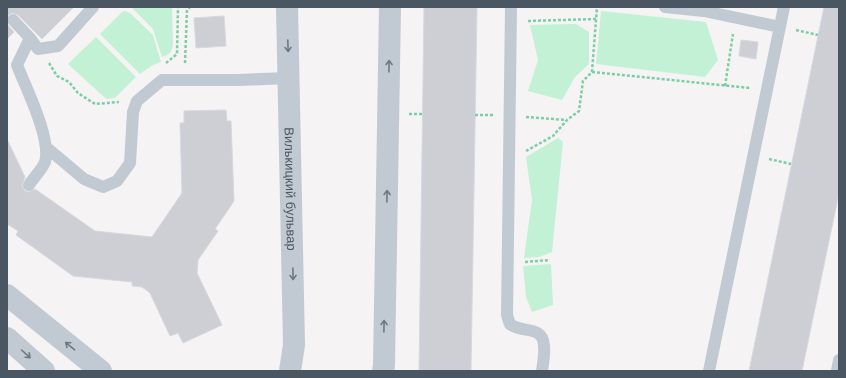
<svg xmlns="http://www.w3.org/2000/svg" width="846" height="378" viewBox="0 0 846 378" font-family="Arial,sans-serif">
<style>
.green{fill:#c3f1d5}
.building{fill:#cdcfd5;stroke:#d7d9de}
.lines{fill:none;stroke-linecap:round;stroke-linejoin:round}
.path{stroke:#7ad0a6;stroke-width:2.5;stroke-dasharray:3 2;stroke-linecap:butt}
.service{stroke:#c1cad2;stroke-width:12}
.minor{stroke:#c1cad2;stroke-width:22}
.oneway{stroke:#6e7983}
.labels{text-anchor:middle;stroke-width:3;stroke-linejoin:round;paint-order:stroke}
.street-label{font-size:13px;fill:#4a5661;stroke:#fff}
</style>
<rect width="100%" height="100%" fill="#f5f3f3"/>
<!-- green -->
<path class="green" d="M 131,7 L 172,7 L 173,45 C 172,52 169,55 162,57 L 153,29 Z
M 125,11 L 130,13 L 153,35 L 161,62 L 153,65 L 140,74 L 100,34 L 122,12 Z
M 601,11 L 706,22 L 718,60 L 705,77 L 596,64 Z
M 576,24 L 589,32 L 589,64 L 575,77 L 562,100 L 528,91 L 538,60 L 530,25 Z
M 96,37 L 136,77 L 115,98 L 107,99 L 103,96 L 68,64 Z
M 558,138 L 563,142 L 552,252 L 539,257 L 524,258 L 532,200 L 526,157 Z
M 551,264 L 553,305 L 532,312 L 526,297 L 523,266 Z"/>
<!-- building -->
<path class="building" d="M 7,7 L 74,7 L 42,39 L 18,15 L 12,13 L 7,16 Z
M 424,7 L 477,7 L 471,371 L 419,371 Z
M 824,7 L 839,7 L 839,193 L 802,371 L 749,371 Z
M 224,16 L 226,46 L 196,48 L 194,18 Z
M 7,24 L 14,32 L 7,39 Z
M 741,40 L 758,42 L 756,59 L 739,56 Z
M 226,110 L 227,121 L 231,121 L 234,201 L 215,229 L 218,231 L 198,260 L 197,273 L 222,325 L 183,343 L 178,333 L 170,336 L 150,293 L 142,287 L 132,286 L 132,282 L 73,276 L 16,235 L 18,231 L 7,224 L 7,139 L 25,177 L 22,185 L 25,191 L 29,192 L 35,189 L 95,231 L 152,237 L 182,193 L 180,123 L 184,123 L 184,111 Z"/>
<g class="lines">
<!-- path -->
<path class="path" d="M 528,21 L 596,19
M 796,30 L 818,35
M 49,63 L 57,76 L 69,82 L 78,93 L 95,104 L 119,102
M 166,63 L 177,54 L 178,7
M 185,63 L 187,10 L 190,7
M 592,72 L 750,88
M 725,86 L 733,34
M 409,114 L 423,114
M 475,115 L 493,115
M 526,117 L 567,120
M 526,151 L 553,136 L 567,120 L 579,111 L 583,81 L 592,72 L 597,7
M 769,159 L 791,164
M 525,262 L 550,260"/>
<!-- service -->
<path class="service" d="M 511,7 L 507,315 C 508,318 509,322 510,324 C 521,334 543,324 544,346 C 545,354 543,363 542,371
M 665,7 L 704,11 L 780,27
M 13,20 L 30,38 L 17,65 C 26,88 52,140 45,162 C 42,170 33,178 29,185
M 30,38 L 38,49 L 58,46 L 93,7
M 46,147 L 84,179 L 103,187 L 117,181 L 130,163 L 133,112 L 137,101 L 162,80 L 238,80 L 289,78
M 709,371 L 784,7
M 837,371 L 839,360"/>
<!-- minor -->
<g class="minor">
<path id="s1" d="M 287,7 L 294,345 L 290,371"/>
<path d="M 7,295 L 101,371"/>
<path d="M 7,338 L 44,371"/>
<path d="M 383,371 L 384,365 L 390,7"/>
</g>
</g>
<!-- one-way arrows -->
<defs><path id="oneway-shaft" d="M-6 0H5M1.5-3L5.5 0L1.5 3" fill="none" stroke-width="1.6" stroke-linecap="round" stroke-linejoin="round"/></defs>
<g class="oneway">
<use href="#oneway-shaft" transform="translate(288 46) rotate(88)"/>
<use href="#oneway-shaft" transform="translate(389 66) rotate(-89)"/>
<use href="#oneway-shaft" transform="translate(387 196) rotate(-89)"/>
<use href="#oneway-shaft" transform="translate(293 274) rotate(89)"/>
<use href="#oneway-shaft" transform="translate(384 326) rotate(-89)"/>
<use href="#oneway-shaft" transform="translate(70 346) rotate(-141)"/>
<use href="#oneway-shaft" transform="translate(26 354) rotate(42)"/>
</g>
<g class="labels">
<!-- street labels -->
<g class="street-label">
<text dy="5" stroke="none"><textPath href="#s1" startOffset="182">Вилькицкий бульвар</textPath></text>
</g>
</g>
<!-- border -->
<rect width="846" height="378" fill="none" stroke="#4a5661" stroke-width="16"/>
</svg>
